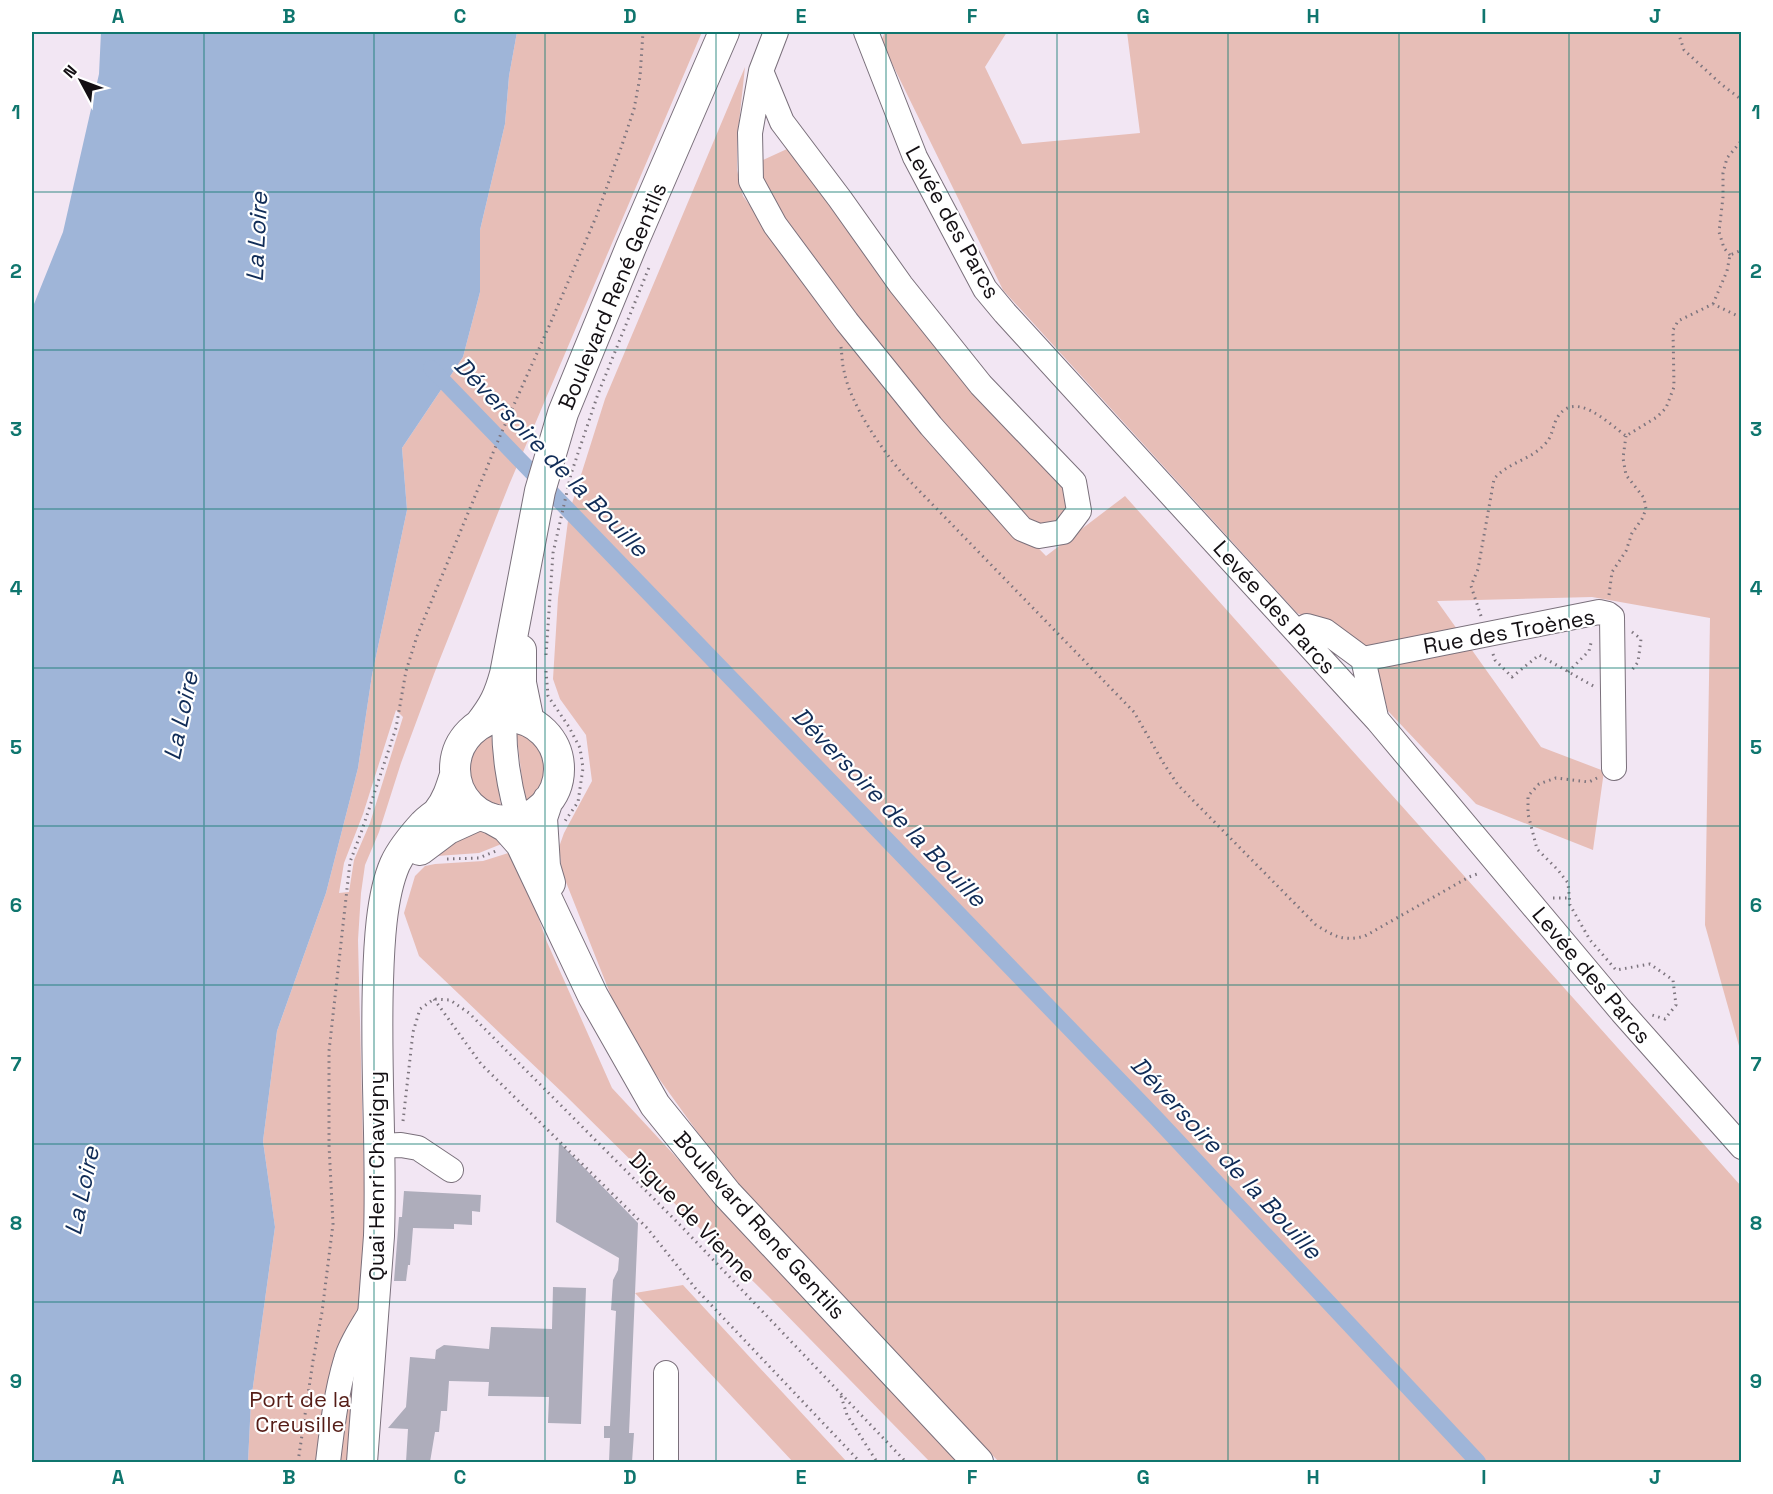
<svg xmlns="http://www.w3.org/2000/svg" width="1773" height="1494" viewBox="0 0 1773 1494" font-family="'Space Grotesk',sans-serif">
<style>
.green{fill:#e7beb7;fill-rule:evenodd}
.water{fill:#9fb5d8}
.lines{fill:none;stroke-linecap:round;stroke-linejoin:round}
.canal{stroke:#9fb5d8;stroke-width:16}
.building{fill:#aeadbb}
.minor-casing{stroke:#7a707b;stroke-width:26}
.major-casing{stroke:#7a707b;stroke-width:32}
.path{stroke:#7d757e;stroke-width:3;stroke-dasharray:1.5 4.5;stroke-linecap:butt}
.minor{stroke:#fff;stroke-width:24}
.major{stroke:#fff;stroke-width:30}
.grid{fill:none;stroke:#0f766e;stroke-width:1.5;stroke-opacity:0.55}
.labels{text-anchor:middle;stroke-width:4.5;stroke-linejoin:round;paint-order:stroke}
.street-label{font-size:22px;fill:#130f13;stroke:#fff}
.park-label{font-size:22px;fill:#551d17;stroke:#fff}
.water-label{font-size:24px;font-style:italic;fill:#102c57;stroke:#fff}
.neatline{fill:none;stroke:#0f766e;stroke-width:2}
.grid-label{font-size:20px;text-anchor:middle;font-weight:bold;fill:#0f766e}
</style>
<rect width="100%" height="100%" fill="#f2e6f3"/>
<!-- green -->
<path class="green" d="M 517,32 L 702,32 L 509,485 L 434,674 L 401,763 L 379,832 L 365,865 L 361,893 L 358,940 L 365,1223 L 347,1462 L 248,1462 L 251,1401 L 275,1227 L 263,1141 L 277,1031 L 326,893 L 358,768 L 372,675 L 407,510 L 402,448 L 463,357 L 480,292 L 480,230 L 505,124 L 509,76 ZM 396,710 L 403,717 L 370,823 L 354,860 L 349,892 L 339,893 L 344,863 L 363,814 Z
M 885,32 L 1007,32 L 985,67 L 1022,144 L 1140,133 L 1127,32 L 1741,32 L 1741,1053 L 1705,925 L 1710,618 L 1592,597 L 1437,601 L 1541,747 L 1604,771 L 1593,850 L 1476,804 L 1388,711 L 1371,648 L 1297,613 L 1003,290 L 881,41 Z
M 745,67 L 737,141 L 737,170 L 743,196 L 826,309 L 959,467 L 1046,556 L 1125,496 L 1741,1186 L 1741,1462 L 999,1462 L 767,1218 L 706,1144 L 652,1069 L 617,1011 L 562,872 L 559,847 L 564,833 L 592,781 L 586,735 L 560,699 L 553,679 L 558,598 L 569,513 L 605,399 Z
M 787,149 L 796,152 L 1073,498 L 1062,525 L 1033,528 L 895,375 L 764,197 L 756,170 L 763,160 Z
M 516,730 C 522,732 528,734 533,739 C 546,751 552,782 537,795 C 534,798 529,800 525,803 Z
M 491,733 L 501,807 C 497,806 491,805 488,803 C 470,792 463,766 473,749 C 477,742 485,737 491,733 Z
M 476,825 L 509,841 L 479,853 L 423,857 Z
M 515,851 L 547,942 L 612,1088 L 959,1462 L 930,1462 L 768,1296 L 565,1095 L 419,956 L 404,913 L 415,876 L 425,866 L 435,864 L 483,861 Z
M 683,1285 L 847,1462 L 793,1462 L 635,1293 Z"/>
<!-- water -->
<path class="water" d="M 101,32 L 517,32 L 509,76 L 505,124 L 480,230 L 480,292 L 463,357 L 402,448 L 407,510 L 372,675 L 358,768 L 326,893 L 277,1031 L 263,1141 L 275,1227 L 251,1401 L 248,1462 L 32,1462 L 32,309 L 63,232 L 99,74 Z"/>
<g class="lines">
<!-- canal -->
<path class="canal" d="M 431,368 L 1156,1118 L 1478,1462"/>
</g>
<!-- building -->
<path class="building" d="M 559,1142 L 638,1223 L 629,1433 L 634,1433 L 632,1462 L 609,1462 L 610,1438 L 604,1438 L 604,1426 L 610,1426 L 616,1311 L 611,1310 L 613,1280 L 618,1270 L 619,1258 L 556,1222 Z
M 404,1191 L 481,1195 L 480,1212 L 472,1211 L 472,1225 L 454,1224 L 454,1229 L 413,1228 L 410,1265 L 408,1265 L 406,1281 L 394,1281 L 399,1217 L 402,1217 Z
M 553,1287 L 586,1288 L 581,1424 L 548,1423 L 549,1397 L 488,1396 L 489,1382 L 449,1381 L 447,1411 L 441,1411 L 439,1432 L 435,1432 L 430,1462 L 406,1462 L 408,1429 L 388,1428 L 406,1407 L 410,1357 L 435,1359 L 436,1350 L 444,1345 L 489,1349 L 491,1327 L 552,1329 Z"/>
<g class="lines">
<defs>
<path id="minor" d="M 866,32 L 915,157 L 985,289 L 1005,313 L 1378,721 L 1622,1012 L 1742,1147
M 761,71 L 782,122 L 840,199 L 901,285 L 981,385 L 1074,482 L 1079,511 L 1063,532 L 1039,536 L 1022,529 L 931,426 L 847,322 L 775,225 L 751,181 L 750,133 L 761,71 L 776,32
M 1297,631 L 1307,626 L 1325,631 L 1363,659 L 1599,612 L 1608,614 L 1612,617 L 1614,768
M 1363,659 L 1376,717
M 508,684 C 498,737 509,799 529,849
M 379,1146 L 401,1145 L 418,1148 L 451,1170
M 666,1373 L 666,1462
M 328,1462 C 332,1429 336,1393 346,1360 C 351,1342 363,1326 372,1310"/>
<path id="major" d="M 521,650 L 521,683 L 529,722
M455 769a52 52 0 1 1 104 0a52 52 0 1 1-104 0Z
M 480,724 C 494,706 499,696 505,674 L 540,491 L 563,413 L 631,247 L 724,32
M 548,800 L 542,818 L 545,866 L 550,883
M 490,818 L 506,827 L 521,844 L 593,996 L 655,1105 L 727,1194 L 978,1462
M 420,850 L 448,829 L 481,814
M 362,1462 L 379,1236 C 382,1151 375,1066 378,981 C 379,947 381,896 395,864 C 402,849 413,836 424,824 C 429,819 434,816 438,812 C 447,801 451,788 455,775"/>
</defs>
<!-- minor casing -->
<use href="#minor" class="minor-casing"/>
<!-- major casing -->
<use href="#major" class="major-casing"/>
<!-- path -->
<path class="path" d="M 1678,32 L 1684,50 L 1721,84 L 1742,100
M 1730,255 L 1724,248 L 1719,232 L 1723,197 L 1723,173 L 1727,158 L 1742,140
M 1713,304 L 1727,271 L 1730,255 L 1742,250
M 841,347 C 842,355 842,363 844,371 C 850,403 880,447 901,472 L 1134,712 L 1164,764 L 1178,785 L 1316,925 C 1334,936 1343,942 1365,936 L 1469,877 L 1480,873
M 1609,595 L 1612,572 L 1626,551 L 1632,533 L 1642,519 L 1646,509 L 1644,498 L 1626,475 L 1623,458 L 1626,436
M 1481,616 L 1471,586 L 1478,569 L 1494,479 C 1507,463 1530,460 1544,445 C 1552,438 1552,429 1556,420 C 1573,387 1608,423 1626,436 L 1657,417 L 1666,408 L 1674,387 L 1673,330 L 1678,321 L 1713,304 L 1742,318
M 1632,632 L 1641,639 L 1638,662 L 1632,670
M 1493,654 L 1495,660 L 1512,677 L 1539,655 L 1595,687
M 546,655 L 553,553 L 571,474 L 598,394 L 650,265
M 546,671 L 548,696 L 569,727 L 580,748 L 583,768 L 578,802 L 565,821
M 1568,672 L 1589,651 L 1591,643
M 1597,778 L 1589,782 L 1556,778 L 1539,784 L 1528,796 L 1528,814 L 1537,849 L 1558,870 L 1568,883 L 1570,905 L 1590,940 L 1616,970 L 1650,964 L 1673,980 L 1676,1005 L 1665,1019 L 1652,1015
M 447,859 L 479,858 L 496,851
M 1553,898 L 1569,898
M 434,999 L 481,1064 L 647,1228 L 696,1289 L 860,1462
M 403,1121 L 413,1032 L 420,1009 L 434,999 L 450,1000 L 469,1013 L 681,1226 L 906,1462
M 841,1396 L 847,1415 L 877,1462
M 298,1462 L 313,1361 L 322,1312 L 333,1224 L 329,1145 L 329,1051 L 350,862 L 362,830 L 396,728 L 406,671 L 417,636 L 500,436 L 550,324 L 596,217 L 622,145 L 634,109 L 640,77 L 643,32"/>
<!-- minor -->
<use href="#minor" class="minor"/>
<!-- major -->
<use href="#major" class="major"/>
</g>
<!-- grid -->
<path class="grid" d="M 204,32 L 204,1462M 374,32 L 374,1462M 545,32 L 545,1462M 716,32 L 716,1462M 886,32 L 886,1462M 1057,32 L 1057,1462M 1228,32 L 1228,1462M 1399,32 L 1399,1462M 1569,32 L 1569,1462M 32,192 L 1742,192M 32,350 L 1742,350M 32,509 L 1742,509M 32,668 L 1742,668M 32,826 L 1742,826M 32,985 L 1742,985M 32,1144 L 1742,1144M 32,1302 L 1742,1302"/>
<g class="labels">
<!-- street labels -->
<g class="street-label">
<text transform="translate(953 222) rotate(61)" y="8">Levée des Parcs</text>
<text transform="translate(612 296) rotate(-67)" y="8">Boulevard René Gentils</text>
<text transform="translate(1275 607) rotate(48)" y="8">Levée des Parcs</text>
<text transform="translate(1509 631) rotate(-10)" y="8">Rue des Troènes</text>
<text transform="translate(1592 975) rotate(50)" y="8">Levée des Parcs</text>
<text transform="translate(376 1176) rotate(-90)" y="8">Quai Henri Chavigny</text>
<text transform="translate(693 1217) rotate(46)" y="8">Digue de Vienne</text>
<text transform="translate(760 1225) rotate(48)" y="8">Boulevard René Gentils</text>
</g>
<!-- park labels -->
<g class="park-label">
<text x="300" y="1407">Port de la<tspan x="300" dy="25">Creusille</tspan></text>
</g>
<!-- water labels -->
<g class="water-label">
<text transform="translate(257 237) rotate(-87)" y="8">La Loire</text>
<text transform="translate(551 457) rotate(46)" y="8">Déversoire de la Bouille</text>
<text transform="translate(181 716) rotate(-78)" y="8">La Loire</text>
<text transform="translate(889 807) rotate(46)" y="8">Déversoire de la Bouille</text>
<text transform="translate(1226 1158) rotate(47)" y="8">Déversoire de la Bouille</text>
<text transform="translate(82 1191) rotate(-78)" y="8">La Loire</text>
</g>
</g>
<!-- border -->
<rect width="1773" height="1494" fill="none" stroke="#ffffff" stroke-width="66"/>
<!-- north arrow -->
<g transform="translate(81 81) rotate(311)" stroke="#ffffff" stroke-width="4.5" paint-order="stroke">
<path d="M0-4.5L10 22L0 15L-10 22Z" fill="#130f13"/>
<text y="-9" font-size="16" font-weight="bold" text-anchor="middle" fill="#130f13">N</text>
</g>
<rect x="33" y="33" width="1707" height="1428" class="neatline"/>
<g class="grid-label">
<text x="118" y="23">A</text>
<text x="289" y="23">B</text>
<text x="460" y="23">C</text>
<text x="630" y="23">D</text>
<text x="801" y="23">E</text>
<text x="972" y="23">F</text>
<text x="1143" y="23">G</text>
<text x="1313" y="23">H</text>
<text x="1484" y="23">I</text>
<text x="1655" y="23">J</text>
<text x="16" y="119">1</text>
<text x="1756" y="119">1</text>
<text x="16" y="278">2</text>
<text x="1756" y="278">2</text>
<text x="16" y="436">3</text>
<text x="1756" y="436">3</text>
<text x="16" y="595">4</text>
<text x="1756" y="595">4</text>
<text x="16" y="754">5</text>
<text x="1756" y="754">5</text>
<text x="16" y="912">6</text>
<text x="1756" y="912">6</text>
<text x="16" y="1071">7</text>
<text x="1756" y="1071">7</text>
<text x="16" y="1230">8</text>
<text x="1756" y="1230">8</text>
<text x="16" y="1388">9</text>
<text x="1756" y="1388">9</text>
<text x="118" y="1484">A</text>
<text x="289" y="1484">B</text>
<text x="460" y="1484">C</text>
<text x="630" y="1484">D</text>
<text x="801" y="1484">E</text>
<text x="972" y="1484">F</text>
<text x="1143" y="1484">G</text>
<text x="1313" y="1484">H</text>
<text x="1484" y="1484">I</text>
<text x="1655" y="1484">J</text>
</g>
</svg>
